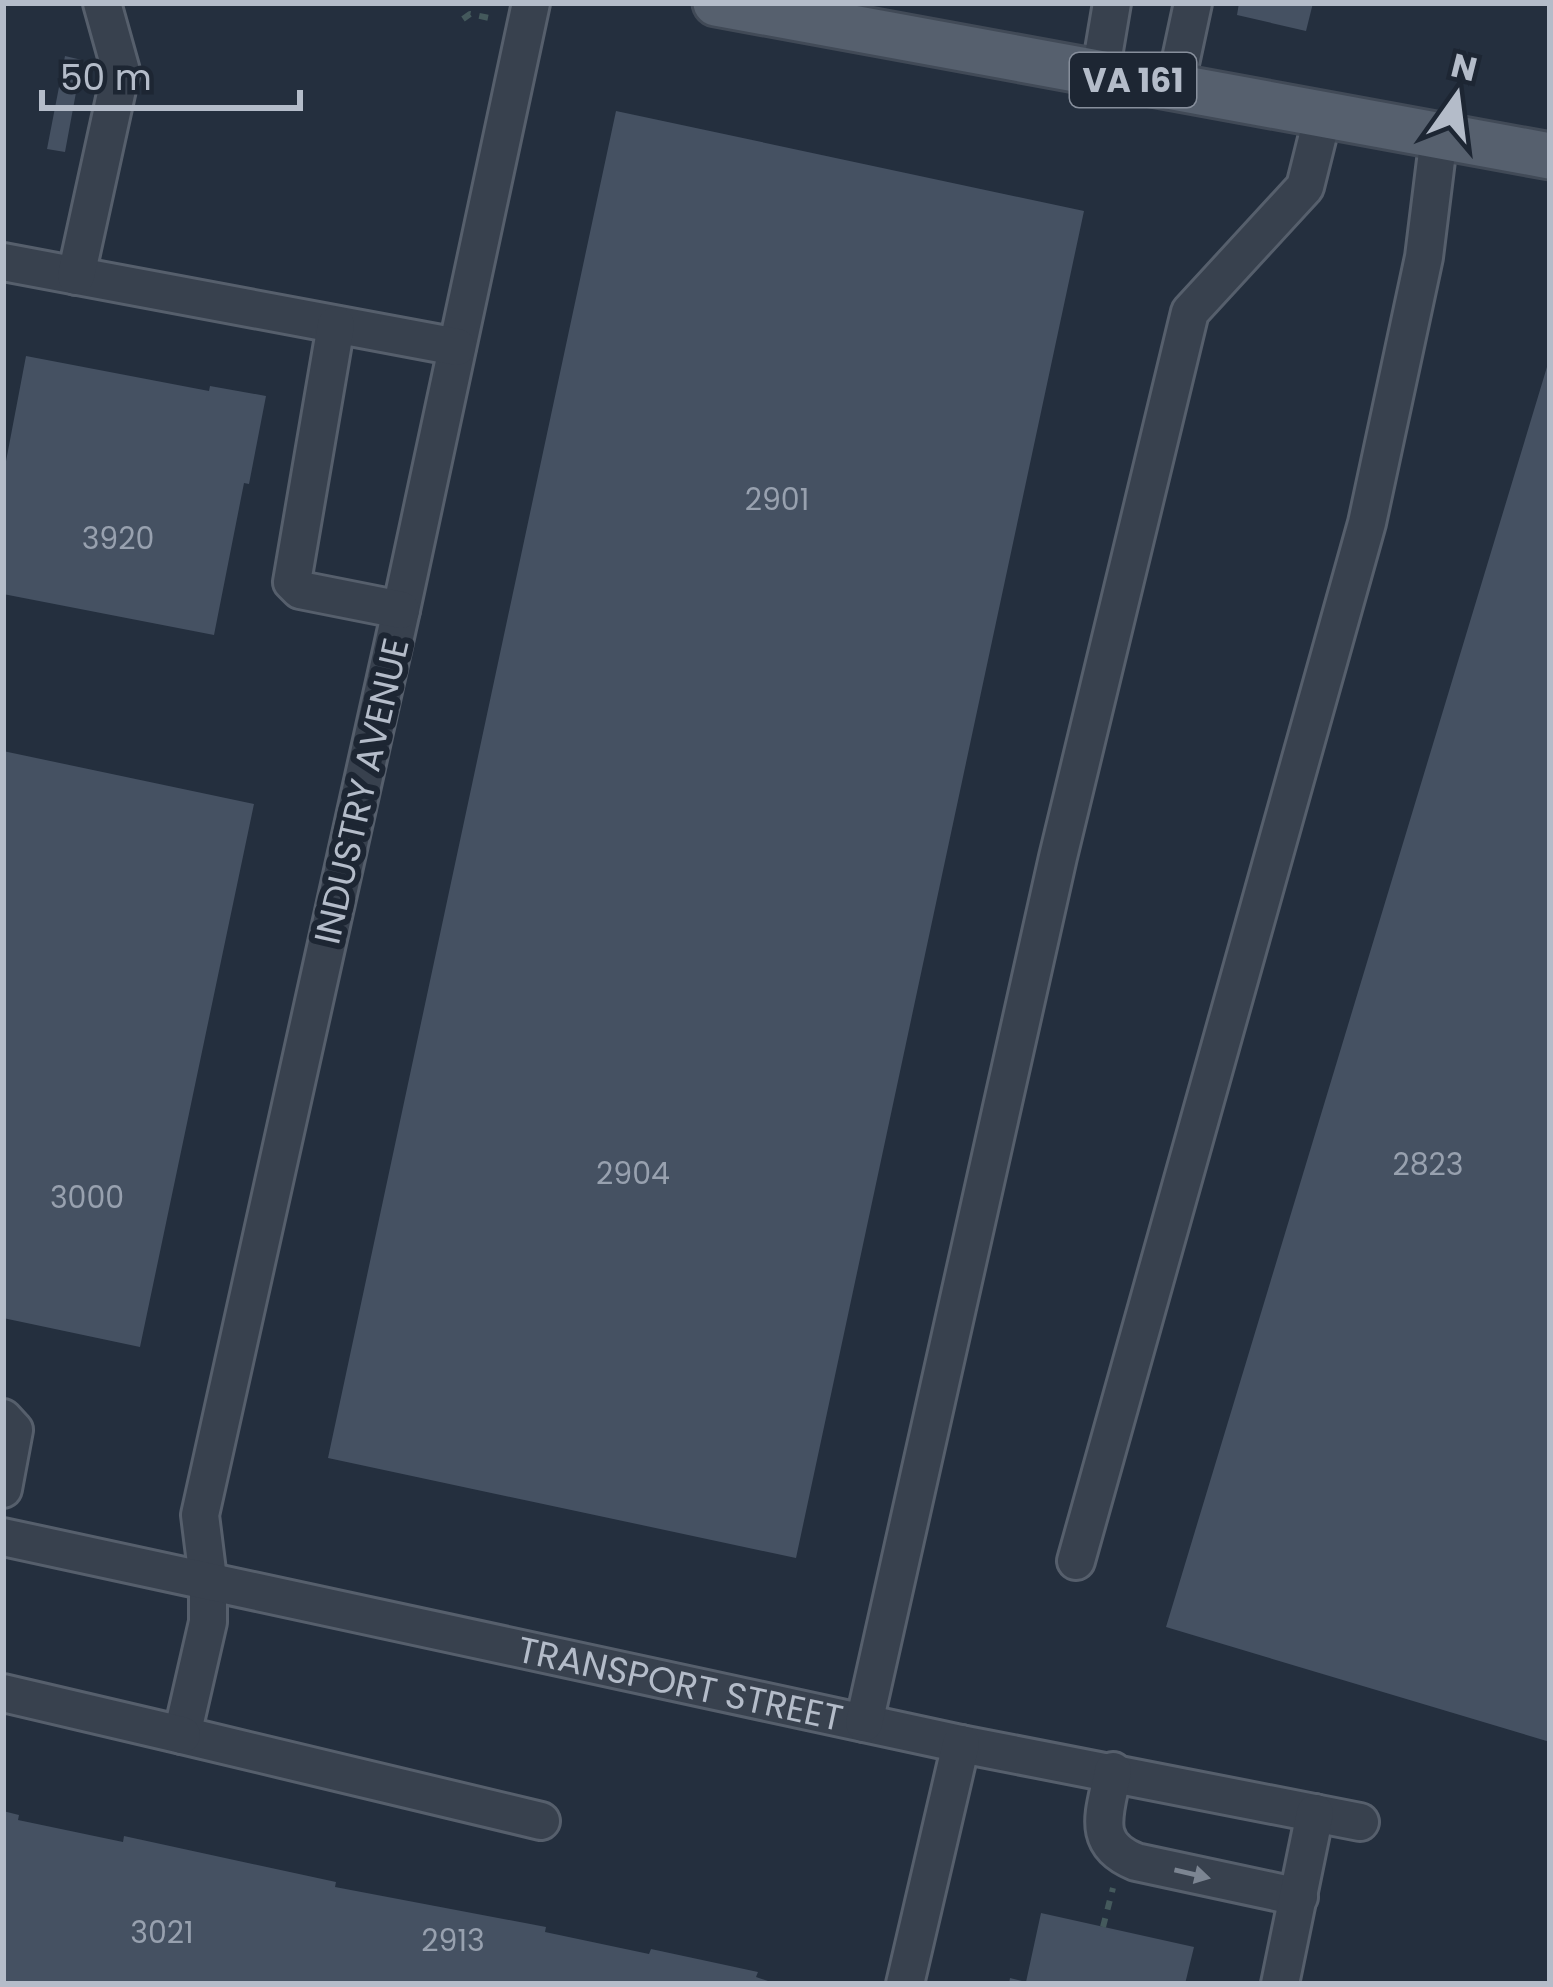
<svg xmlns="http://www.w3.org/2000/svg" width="1553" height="1987" viewBox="0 0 1553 1987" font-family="Poppins,sans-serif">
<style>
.building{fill:#455162}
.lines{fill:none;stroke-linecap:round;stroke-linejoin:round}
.minor-casing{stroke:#565f6c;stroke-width:42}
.major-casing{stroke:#414a57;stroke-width:51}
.path{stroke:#44595c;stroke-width:6;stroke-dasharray:9 9;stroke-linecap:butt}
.minor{stroke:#38414e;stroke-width:36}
.major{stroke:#56606e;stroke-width:45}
.oneway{fill:#7c8592}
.labels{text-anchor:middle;stroke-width:12;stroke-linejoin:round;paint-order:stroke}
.number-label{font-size:30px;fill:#98a1af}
.shield{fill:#1d2633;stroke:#878f9c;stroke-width:3}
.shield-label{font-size:33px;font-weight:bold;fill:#b4bcc9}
.street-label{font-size:36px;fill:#b4bcc9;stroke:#1d2633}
</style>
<rect width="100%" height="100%" fill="#242f3e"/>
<!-- building -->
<path class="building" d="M 1239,3 L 1313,3 L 1306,31 L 1237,15 Z
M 65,56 L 82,60 L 65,152 L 47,149 Z
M 616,111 L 1084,211 L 796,1558 L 328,1458 Z
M 26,356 L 209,391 L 210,386 L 266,396 L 249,484 L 244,483 L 214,635 L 3,594 L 3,477 Z
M 1550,357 L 1550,1742 L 1166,1627 Z
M 3,751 L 254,804 L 140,1347 L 3,1318 Z
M 3,1811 L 19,1815 L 18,1820 L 123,1842 L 124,1836 L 336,1882 L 335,1887 L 546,1927 L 545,1932 L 649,1954 L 651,1949 L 758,1972 L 756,1977 L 777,1984 L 3,1984 Z
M 1041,1913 L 1194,1947 L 1185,1984 L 1009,1984 L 1010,1978 L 1026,1982 Z"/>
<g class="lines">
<defs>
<g id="minor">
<path d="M 531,3 L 401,610 L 200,1515 L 208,1579 L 208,1622 L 182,1735 L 541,1821"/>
<path d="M 1100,74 L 1112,3"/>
<path d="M 1175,87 L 1193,3"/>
<path d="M 3,262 L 457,347"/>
<path d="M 76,276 L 121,71 L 102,3"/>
<path d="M 336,325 L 292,582 L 300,590 L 401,610"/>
<path d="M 3,1418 L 14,1430 L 3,1489"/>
<path id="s1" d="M 3,1537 L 961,1744 L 1360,1822"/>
<path d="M 1076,1561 L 1367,523 L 1424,257 L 1439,136"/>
<path d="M 3,1693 L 182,1735"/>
<path d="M 864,1723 L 1058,857 L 1190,312 L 1305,187 L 1323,115"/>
<path d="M 1113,1771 C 1106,1811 1089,1843 1136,1862 L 1299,1897"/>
<path d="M 905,1984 L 961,1744"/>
<path d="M 1280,1984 L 1315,1813"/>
</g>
<path id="major" d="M 716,3 L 1550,156"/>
</defs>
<!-- minor casing -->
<use href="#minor" class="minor-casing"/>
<!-- major casing -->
<use href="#major" class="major-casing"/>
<!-- path -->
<path class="path" d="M 463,19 L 470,14 L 494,19
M 1103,1927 L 1113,1888"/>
<!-- minor -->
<use href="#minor" class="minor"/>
<!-- major -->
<use href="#major" class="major"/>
</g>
<!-- one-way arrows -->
<defs><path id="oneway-solid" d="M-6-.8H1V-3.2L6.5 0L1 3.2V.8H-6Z" transform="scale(3)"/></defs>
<use class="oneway" href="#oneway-solid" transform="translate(1192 1874) rotate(13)"/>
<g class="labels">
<!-- number labels -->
<g class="number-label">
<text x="777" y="510">2901</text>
<text x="118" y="549">3920</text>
<text x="1428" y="1175">2823</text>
<text x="633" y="1184">2904</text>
<text x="87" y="1208">3000</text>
<text x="162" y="1943">3021</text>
<text x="453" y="1951">2913</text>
</g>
<!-- shield labels -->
<rect class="shield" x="1070" y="53" width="126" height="54" rx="9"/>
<g class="shield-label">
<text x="1133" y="92">VA 161</text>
</g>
<!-- street labels -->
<g class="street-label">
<text transform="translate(361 791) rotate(-77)" y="13">INDUSTRY AVENUE</text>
<text dy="13" stroke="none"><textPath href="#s1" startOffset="693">TRANSPORT STREET</textPath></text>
</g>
</g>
<!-- border -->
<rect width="1553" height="1987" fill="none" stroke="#b4bcc9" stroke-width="12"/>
<!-- north arrow -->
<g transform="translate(1457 96) rotate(14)" stroke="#1d2633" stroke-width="9" paint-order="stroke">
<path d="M0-9L21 45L0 30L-21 45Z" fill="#b4bcc9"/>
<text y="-18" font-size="33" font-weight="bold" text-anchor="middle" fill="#b4bcc9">N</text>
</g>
<!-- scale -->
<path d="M42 90v18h258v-18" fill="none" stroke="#b4bcc9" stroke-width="6"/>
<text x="60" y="90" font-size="36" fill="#b4bcc9" stroke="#1d2633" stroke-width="9" paint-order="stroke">50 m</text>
</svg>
